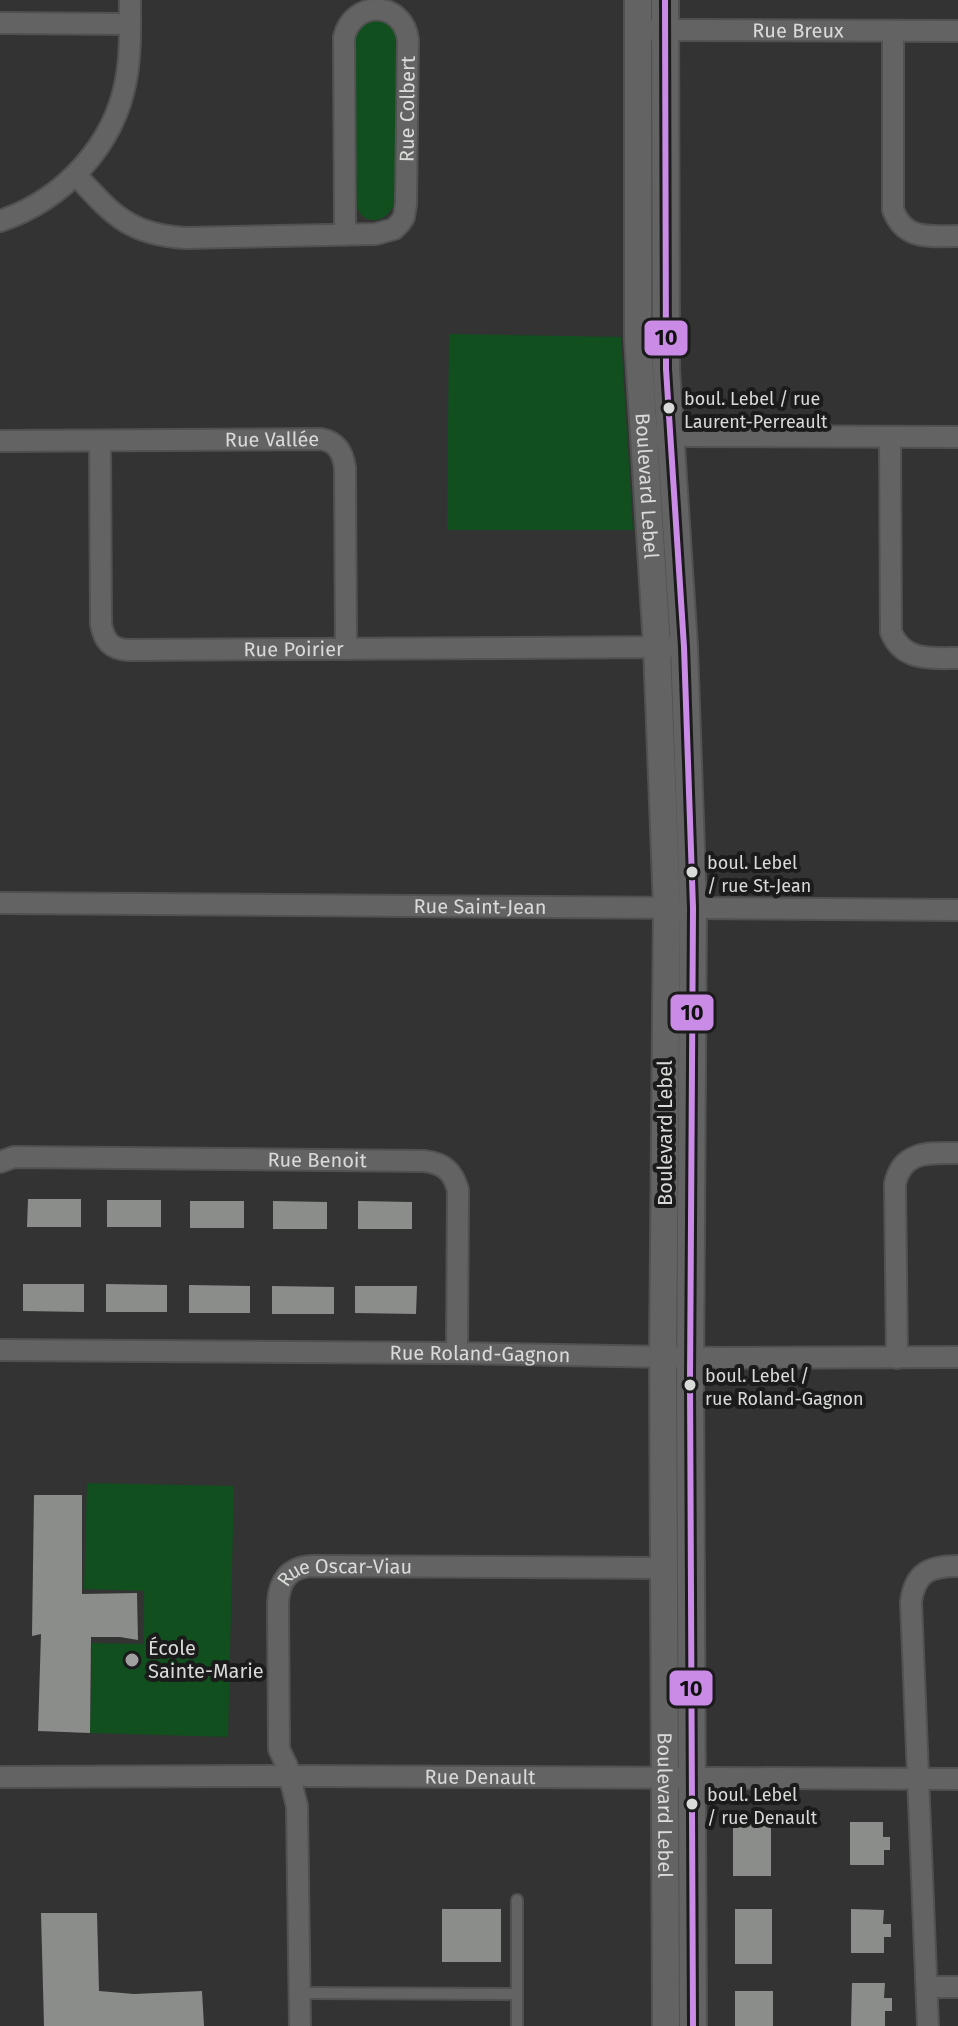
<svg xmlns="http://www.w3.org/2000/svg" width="958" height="2026" viewBox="0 0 958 2026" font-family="'Fira Sans',sans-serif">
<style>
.green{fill:#114f1f}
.building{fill:#8b8d8b}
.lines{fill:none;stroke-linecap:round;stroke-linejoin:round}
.service-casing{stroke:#505150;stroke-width:14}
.minor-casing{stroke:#505150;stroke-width:24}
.tertiary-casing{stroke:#505150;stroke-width:30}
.service{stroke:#626362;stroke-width:10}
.minor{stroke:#626362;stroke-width:20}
.tertiary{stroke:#626362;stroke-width:26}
.bus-1-casing{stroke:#1a1b1a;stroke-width:12}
.bus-1{stroke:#ca8be6;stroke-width:6}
.bus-dot{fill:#d9dbd9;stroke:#1a1b1a;stroke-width:3}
.poi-dot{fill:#9fa09f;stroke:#1a1b1a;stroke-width:3}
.labels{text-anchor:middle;stroke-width:8;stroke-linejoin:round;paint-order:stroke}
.bus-label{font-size:18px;fill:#d9dbd9;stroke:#1a1b1a;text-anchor:start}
.street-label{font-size:20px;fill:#d9dbd9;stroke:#1a1b1a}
.poi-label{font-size:20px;fill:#d9dbd9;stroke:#1a1b1a;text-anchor:start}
.line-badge{stroke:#1a1b1a;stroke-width:3}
.pale-badge-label{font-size:22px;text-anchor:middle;font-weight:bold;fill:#111}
</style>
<rect width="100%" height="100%" fill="#323332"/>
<!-- green -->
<path class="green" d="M 371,18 C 385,20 391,22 396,36 L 395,203 C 386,225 361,227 355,202 L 355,39 L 358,27 Z
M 449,334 L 621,337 L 633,530 L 447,530 Z
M 87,1483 L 234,1486 L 228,1737 L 90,1733 L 92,1643 L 143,1644 L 144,1591 L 84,1589 Z"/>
<!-- building -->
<path class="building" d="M 28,1199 L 81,1199 L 81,1227 L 27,1227 Z
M 107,1200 L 161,1200 L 161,1227 L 107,1227 Z
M 190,1201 L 244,1201 L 244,1228 L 190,1228 Z
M 273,1201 L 327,1202 L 327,1229 L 273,1229 Z
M 358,1201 L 412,1202 L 412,1229 L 358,1229 Z
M 23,1284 L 84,1284 L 84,1312 L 23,1311 Z
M 106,1284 L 167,1285 L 167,1312 L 106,1312 Z
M 189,1285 L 250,1286 L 250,1313 L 189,1313 Z
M 272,1286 L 334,1287 L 334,1314 L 272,1314 Z
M 355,1286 L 417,1286 L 416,1314 L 355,1313 Z
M 34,1495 L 82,1495 L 82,1594 L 137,1593 L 138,1640 L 120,1637 L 91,1637 L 90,1733 L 38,1731 L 41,1634 L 32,1636 Z
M 733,1822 L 771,1822 L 771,1876 L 733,1876 Z
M 850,1822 L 883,1822 L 883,1837 L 890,1837 L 890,1850 L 884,1850 L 884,1865 L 850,1865 Z
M 442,1909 L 501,1909 L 501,1962 L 442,1962 Z
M 735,1909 L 772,1909 L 772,1964 L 735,1964 Z
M 851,1909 L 884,1910 L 883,1924 L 891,1924 L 891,1937 L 884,1937 L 884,1953 L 851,1953 Z
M 41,1913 L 97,1913 L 99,1991 L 134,1994 L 202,1991 L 204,2026 L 44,2026 Z
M 852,1983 L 885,1983 L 884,1998 L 892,1998 L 892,2011 L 885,2011 L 885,2026 L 851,2026 Z
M 735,1991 L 773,1991 L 773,2026 L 735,2026 Z"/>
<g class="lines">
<defs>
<path id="service" d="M 299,1993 L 517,1994
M 517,2026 L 517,1900"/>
<g id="minor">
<path d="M 0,23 L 130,24"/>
<path id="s1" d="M 654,30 L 958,31"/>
<path d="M 893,31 L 893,210 C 905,241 930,236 958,236"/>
<path id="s2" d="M 76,175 C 112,214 129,235 186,238 L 376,234 L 394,229 L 400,223 L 404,217 L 406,204 L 408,40 C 403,0 353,0 344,37 L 345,235"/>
<path d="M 0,221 C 63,200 114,146 126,80 C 131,54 130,27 130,0"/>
<path d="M 658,436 L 958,437"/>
<path d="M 890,437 L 891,632 C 903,662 932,658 958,658"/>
<path id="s3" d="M 0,441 L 321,439 C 337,442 343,452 345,468 L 346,649"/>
<path id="s4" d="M 100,441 L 101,624 C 104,640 110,649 128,650 L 672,647"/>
<path id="s5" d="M 0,903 L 958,910"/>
<path id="s6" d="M 0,1162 L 14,1157 L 424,1161 C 443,1163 453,1171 458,1190 L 457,1353"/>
<path id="s7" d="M 0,1350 L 457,1353 L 720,1358 L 958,1357"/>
<path d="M 897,1358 L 895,1184 C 902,1150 930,1153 958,1153"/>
<path id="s8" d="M 0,1777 L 289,1776 L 958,1779"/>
<path d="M 928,1987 L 958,1987"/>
<path id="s9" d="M 300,2026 L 297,1806 L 287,1766 L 279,1749 L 278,1603 C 279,1581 289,1567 312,1566 L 665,1568"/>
<path d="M 928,2026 L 911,1602 C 915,1572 930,1566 958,1566"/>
</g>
<g id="tertiary">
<path id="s10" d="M 638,0 L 638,339 L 657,647 L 667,907 L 663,1357 L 666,2026"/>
<path d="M 665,0 L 666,369 L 684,647 L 693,908 L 690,1381 L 693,2026"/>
</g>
</defs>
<!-- service casing -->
<use href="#service" class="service-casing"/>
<!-- minor casing -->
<use href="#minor" class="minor-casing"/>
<!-- tertiary casing -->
<use href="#tertiary" class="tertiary-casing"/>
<!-- service -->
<use href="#service" class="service"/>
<!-- minor -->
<use href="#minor" class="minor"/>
<!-- tertiary -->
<use href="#tertiary" class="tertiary"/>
<defs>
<path id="bus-1" d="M 665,0 L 666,369 L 684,647 L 693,908 L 690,1381 L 693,2026"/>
</defs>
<!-- bus-1 casing -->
<use href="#bus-1" class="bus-1-casing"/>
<!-- bus-1 -->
<use href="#bus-1" class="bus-1"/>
</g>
<!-- markers -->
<g class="bus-dot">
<circle cx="669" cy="408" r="7"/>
<circle cx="692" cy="872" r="7"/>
<circle cx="690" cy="1385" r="7"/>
<circle cx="692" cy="1804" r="7"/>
</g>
<circle class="poi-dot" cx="132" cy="1660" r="8"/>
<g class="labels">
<!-- bus labels -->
<g class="bus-label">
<text x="684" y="405">boul. Lebel / rue<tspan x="684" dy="23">Laurent-Perreault</tspan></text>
<text x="707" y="869">boul. Lebel<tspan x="707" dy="23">/ rue St-Jean</tspan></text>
<text x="705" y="1382">boul. Lebel /<tspan x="705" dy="23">rue Roland-Gagnon</tspan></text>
<text x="707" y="1801">boul. Lebel<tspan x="707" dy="23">/ rue Denault</tspan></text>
</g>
<!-- street labels -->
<g class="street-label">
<text dy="7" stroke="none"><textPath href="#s1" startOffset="144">Rue Breux</textPath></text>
<text dy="7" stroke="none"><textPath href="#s2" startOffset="464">Rue Colbert</textPath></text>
<text dy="7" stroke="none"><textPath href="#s3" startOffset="272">Rue Vallée</textPath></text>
<text dy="7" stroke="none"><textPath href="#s10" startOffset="486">Boulevard Lebel</textPath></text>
<text dy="7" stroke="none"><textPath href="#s4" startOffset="390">Rue Poirier</textPath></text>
<text dy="7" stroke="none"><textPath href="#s5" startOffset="480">Rue Saint-Jean</textPath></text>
<text transform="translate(665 1133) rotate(-90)" y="7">Boulevard Lebel</text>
<text dy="7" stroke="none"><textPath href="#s6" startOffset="318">Rue Benoit</textPath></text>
<text dy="7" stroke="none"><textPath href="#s7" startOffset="480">Rue Roland-Gagnon</textPath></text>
<text dy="7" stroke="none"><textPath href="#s9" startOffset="514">Rue Oscar-Viau</textPath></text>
<text dy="7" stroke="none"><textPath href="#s8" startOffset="480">Rue Denault</textPath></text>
<text dy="7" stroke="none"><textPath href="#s10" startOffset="1806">Boulevard Lebel</textPath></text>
</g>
<!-- poi labels -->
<g class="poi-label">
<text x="148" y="1655">École<tspan x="148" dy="23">Sainte-Marie</tspan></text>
</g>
</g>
<g class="line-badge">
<rect x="643" y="319" width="46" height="38" rx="8" fill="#ca8be6"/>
<rect x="669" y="993" width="46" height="39" rx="8" fill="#ca8be6"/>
<rect x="668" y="1669" width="46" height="38" rx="8" fill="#ca8be6"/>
</g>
<g class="pale-badge-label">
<text x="666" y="345">10</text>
<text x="692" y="1020">10</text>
<text x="691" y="1696">10</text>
</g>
</svg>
